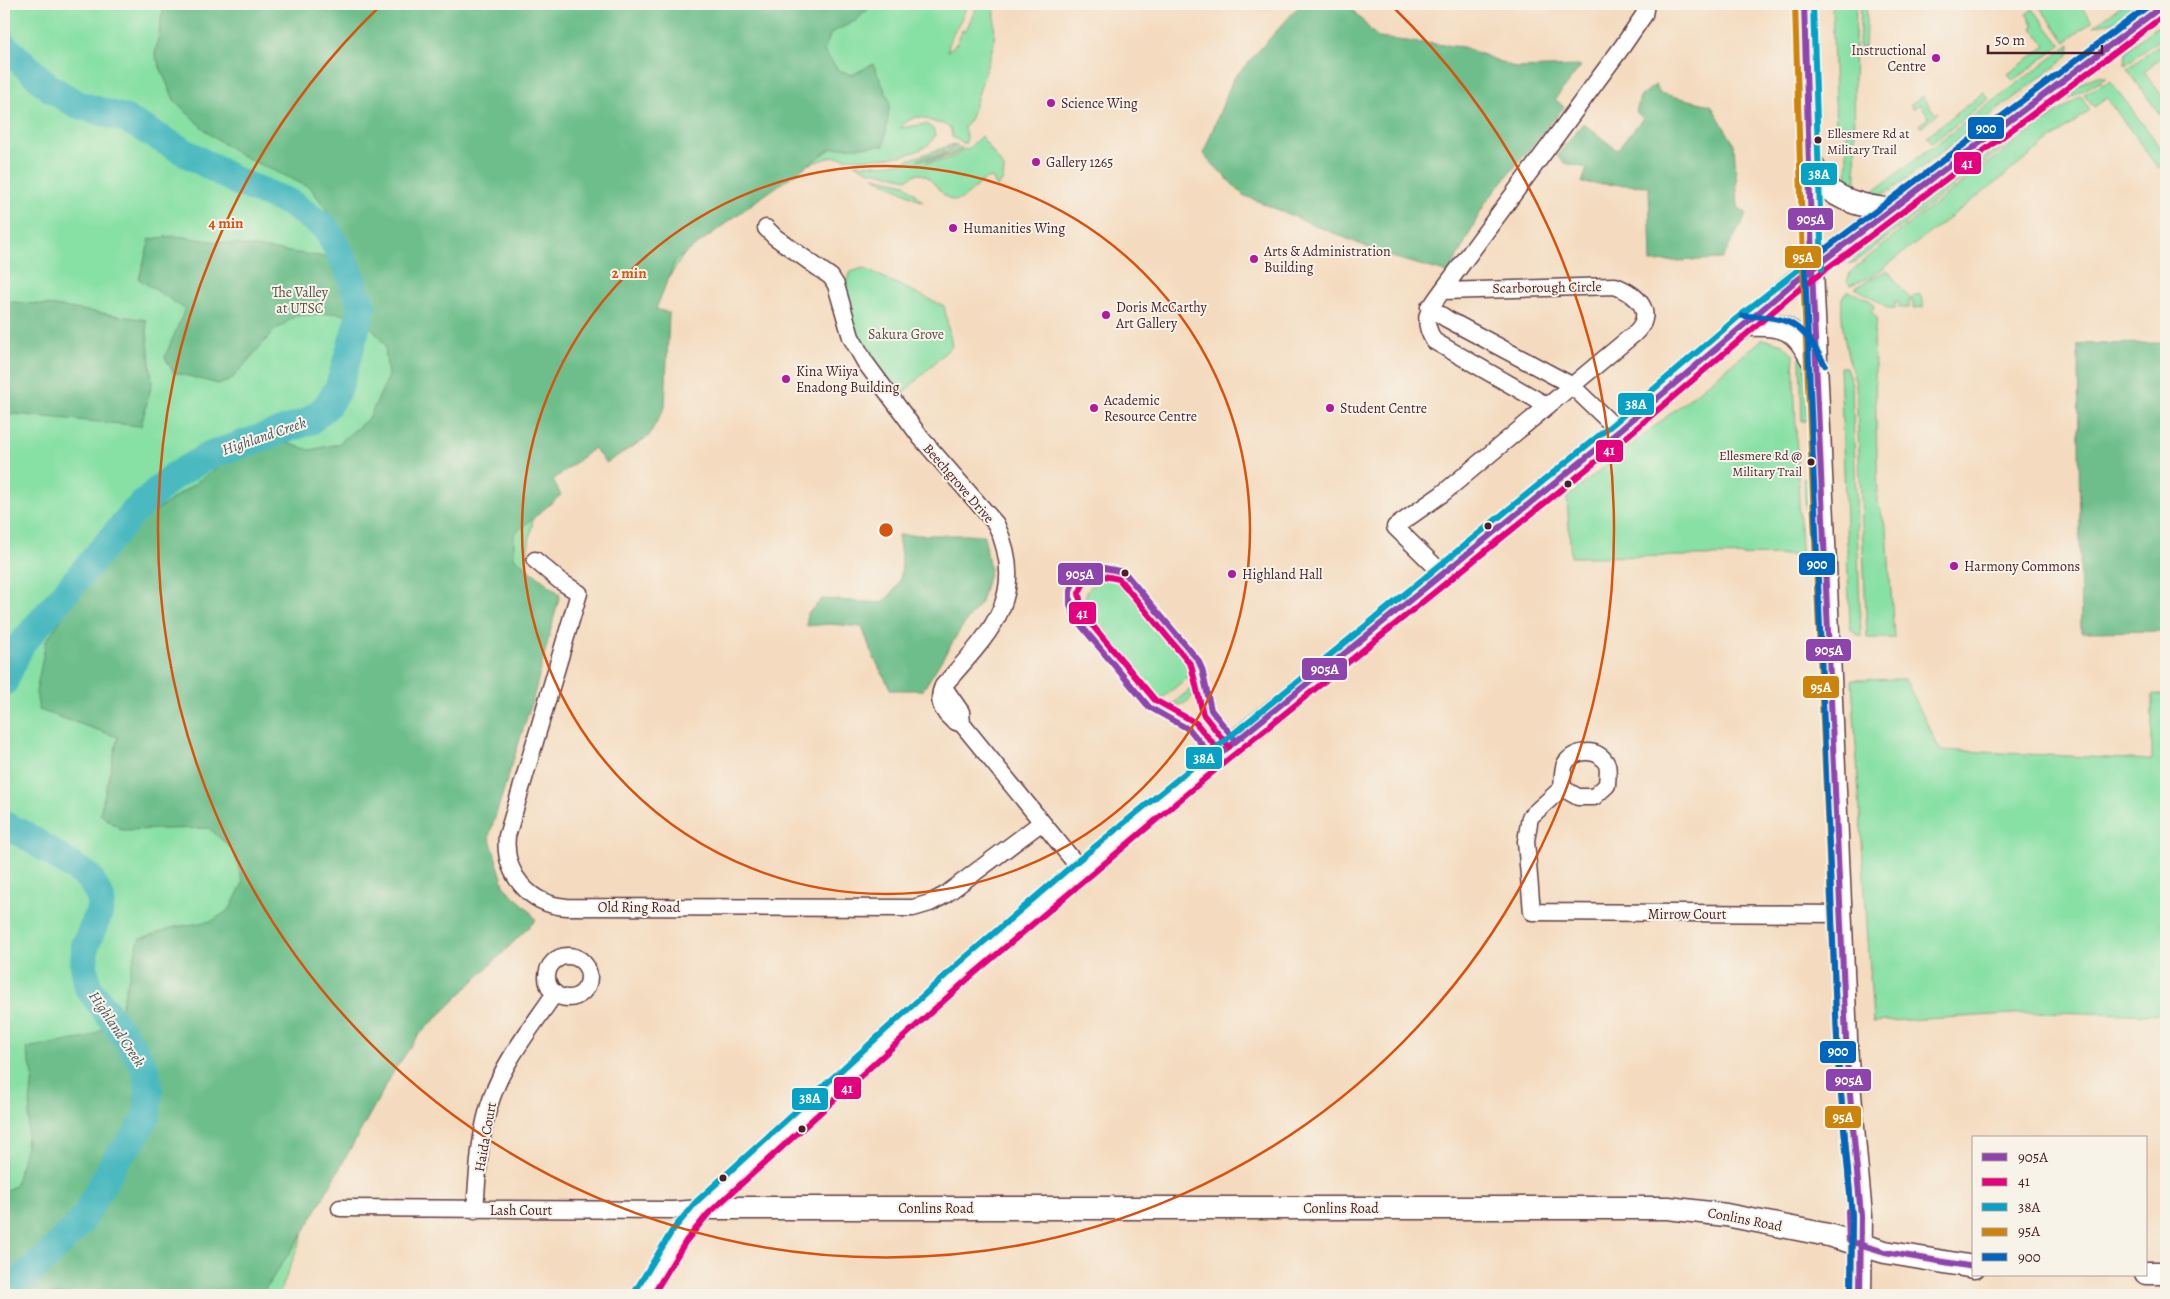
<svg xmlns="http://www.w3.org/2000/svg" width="2170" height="1299" viewBox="0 0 2170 1299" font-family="Alegreya,serif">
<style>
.green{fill:#87e0a4;stroke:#688068}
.forest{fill:#6dbe8a;stroke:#5c6e5a}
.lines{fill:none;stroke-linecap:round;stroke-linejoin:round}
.river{stroke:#4bbac0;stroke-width:28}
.street-casing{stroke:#643b41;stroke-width:19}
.secondary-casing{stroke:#643b41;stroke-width:25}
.street{stroke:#fff;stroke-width:16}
.secondary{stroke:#fff;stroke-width:22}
.bus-1-casing{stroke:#f7f3e8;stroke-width:10}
.bus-2-casing{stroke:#f7f3e8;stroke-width:10}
.bus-3-casing{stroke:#f7f3e8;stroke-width:10}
.bus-4-casing{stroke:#f7f3e8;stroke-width:10}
.bus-5-casing{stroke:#f7f3e8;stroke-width:10}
.bus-1{stroke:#8e44ad;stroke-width:6}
.bus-2{stroke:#e5007d;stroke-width:6}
.bus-3{stroke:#04a2c6;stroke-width:6}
.bus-4{stroke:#cc840b;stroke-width:6}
.bus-5{stroke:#0065bd;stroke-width:6}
.ring{fill:none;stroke:#d8530f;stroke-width:2.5}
.poi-dot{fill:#b5179e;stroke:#f7f3e8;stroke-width:2}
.bus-dot{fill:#4a1f2b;stroke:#f7f3e8;stroke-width:2}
.labels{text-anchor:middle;stroke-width:4;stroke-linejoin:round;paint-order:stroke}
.bus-label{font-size:13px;fill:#4a1f2b;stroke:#f7f3e8;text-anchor:start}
.poi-label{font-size:14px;fill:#4a1f2b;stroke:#f7f3e8;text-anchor:start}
.street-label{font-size:14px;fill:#4a1f2b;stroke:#f7f3e8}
.park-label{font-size:14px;fill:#594f49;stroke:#f7f3e8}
.water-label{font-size:15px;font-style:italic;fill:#4a555f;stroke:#f7f3e8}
.centre{fill:#d8530f;stroke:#f7f3e8;stroke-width:2.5}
.ring-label{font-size:15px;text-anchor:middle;font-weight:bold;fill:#d8530f;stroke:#f7f3e8;stroke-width:4;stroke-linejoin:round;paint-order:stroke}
.line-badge{stroke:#f7f3e8;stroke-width:2}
.badge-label{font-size:14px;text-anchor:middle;font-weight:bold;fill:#fff}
</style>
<rect width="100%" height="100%" fill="#f7f3e8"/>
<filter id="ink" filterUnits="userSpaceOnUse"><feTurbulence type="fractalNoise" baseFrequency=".02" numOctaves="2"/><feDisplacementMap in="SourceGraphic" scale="10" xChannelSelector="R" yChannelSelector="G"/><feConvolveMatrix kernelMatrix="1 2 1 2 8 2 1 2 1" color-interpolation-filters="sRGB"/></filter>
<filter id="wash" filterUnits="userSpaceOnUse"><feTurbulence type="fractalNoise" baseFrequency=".0096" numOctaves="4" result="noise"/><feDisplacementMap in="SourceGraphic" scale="20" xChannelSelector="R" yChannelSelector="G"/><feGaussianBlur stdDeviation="1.12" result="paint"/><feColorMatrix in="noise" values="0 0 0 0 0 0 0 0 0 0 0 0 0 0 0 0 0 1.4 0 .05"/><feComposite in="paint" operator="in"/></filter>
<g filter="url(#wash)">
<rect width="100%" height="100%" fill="#f4dbbf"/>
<!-- green -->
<path class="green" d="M 4,4 L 967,4 C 963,21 949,34 948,51 L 957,43 L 962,30 L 965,31 L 967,28 L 978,4 L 995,4 L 994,43 L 971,118 L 964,128 L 967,139 L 965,144 L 952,137 L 951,129 L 944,124 C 925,123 920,107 900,128 L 926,124 L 933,129 L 935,135 C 926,162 858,160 836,157 C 830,156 815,163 807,165 L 814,160 L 740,169 L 541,473 L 499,717 L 398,993 L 279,1295 L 4,1295 Z
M 1832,4 L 1856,4 L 1854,82 L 1856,188 L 1848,182 L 1846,130 L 1836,130 Z
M 1861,4 L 1867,4 L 1865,47 L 1859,47 Z
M 2040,4 L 2079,4 L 2092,21 L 2066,42 L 2038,5 Z
M 2123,4 L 2137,4 L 2113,22 L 2094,26 Z
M 2033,9 L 2061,45 L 2013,81 L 2008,74 L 2046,46 L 2032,27 L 2034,25 L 2026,14 Z
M 2166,20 L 2166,34 L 2125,65 L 2126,52 L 2130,47 Z
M 2166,39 L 2166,54 L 2144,71 L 2166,102 L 2166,123 L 2127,69 Z
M 2070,44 L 2069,55 L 2061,62 L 1890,191 L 1872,197 L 1868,195 Z
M 2098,76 L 2106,78 L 2066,100 L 1854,263 L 1847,265 L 1878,238 L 2085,81 Z
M 2110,81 L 2162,149 L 2163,163 L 2158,168 L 2107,98 L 2094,107 L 2084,94 Z
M 1984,92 L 1989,99 L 1932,143 L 1927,136 Z
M 1922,96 L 1934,112 L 1938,113 L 1921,128 L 1919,125 L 1929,117 L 1920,104 L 1913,109 L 1910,105 Z
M 2081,96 L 2090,110 L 1885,267 L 1871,277 L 1850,285 L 1847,281 L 1850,273 L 1856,267 L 1908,225 L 2015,143 Z
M 981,136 L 1004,168 L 1003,180 L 997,187 L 992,178 C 976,178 968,204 952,200 C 937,196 928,161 908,179 L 868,170 L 854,164 L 884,165 L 902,162 L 954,144 C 944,153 927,154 917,161 L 946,152 L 956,144 L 958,146 L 946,154 L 926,160 C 939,157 949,157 960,147 L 962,148 C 951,160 938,157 926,163 C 941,160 951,162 963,149 L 967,150 Z
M 874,177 L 905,184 L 923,202 Z
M 863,268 L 944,306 L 952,346 L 899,397 L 852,326 L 843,286 L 851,272 Z
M 1887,270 L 1910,299 L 1919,294 L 1923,300 L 1923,307 L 1913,308 L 1913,301 L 1909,301 L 1909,308 L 1899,308 L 1899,302 L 1895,301 L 1895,308 L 1887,308 L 1877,300 L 1855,288 Z
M 1849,291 L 1871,301 L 1874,307 L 1871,312 C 1879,316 1877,323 1874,330 L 1878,503 L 1887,531 L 1894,638 L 1867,638 L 1856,384 C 1847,355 1840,327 1842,297 Z
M 1763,339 L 1783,344 L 1793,354 L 1801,552 L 1795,555 L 1571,557 L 1567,497 Z
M 1800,358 L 1805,358 L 1807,421 L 1802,421 Z
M 1840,367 L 1846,367 L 1852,384 L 1861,637 L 1851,630 L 1850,625 Z
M 1809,477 L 1812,560 L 1808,560 L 1804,478 Z
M 1106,577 L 1121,581 L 1127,585 L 1196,670 L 1159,701 L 1085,610 C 1083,594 1090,582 1106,577 Z
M 1905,679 L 1940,750 L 2152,760 L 2152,695 L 2166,695 L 2166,1015 L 2047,1012 L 1873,1022 L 1852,680 Z
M 1199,682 C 1195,697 1186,707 1170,706 Z"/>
<!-- forest -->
<path class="forest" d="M 164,4 L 873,4 L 857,20 L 831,33 L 824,51 L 838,70 L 852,75 L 873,64 L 890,102 L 884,146 L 832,148 L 756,201 L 675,261 L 656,309 L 669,313 L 665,407 L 648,437 L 606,463 L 594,448 L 553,480 L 561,495 L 514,534 L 514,558 L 560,594 L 534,695 L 489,836 L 505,888 L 528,909 L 536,920 L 418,1036 L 394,1071 L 305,1230 L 261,1295 L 4,1295 L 4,1191 L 15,1186 L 26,1146 L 33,1075 L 26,1048 L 87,1038 L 111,1024 L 121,1007 L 139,939 L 175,927 L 212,921 L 230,909 L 243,883 L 234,851 L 209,828 L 122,830 L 100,814 L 118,737 L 39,710 L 36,692 L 46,641 L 117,538 L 262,436 L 310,450 L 338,444 L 369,418 L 388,378 L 385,345 L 366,320 L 337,313 L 295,316 L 273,332 L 230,381 L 218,384 L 173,372 L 165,357 L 185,309 L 139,279 L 150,239 L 175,236 L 326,257 L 346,238 L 311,188 L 242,156 L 209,134 L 174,100 L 155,55 Z
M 1301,4 L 1347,4 L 1378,38 L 1463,47 L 1516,68 L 1581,66 L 1555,99 L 1564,107 L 1485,203 L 1449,273 L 1388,256 L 1243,195 L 1203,154 L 1233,79 Z
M 1655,85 L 1659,93 L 1711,105 L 1734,144 L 1738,207 L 1747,214 L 1722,259 L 1651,262 L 1649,186 L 1582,183 L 1587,168 L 1565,163 L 1557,156 L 1583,123 L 1617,150 L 1643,118 L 1636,112 L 1640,97 Z
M 4,301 L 55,306 L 146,320 L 152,383 L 141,426 L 4,413 Z
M 2166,343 L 2166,631 L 2081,632 L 2078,344 Z
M 898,535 L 984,535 L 990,570 L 981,602 L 962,627 L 923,690 L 891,690 L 873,656 L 862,627 L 830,624 L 807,626 L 807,614 L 822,599 L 881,603 C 908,583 902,566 898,535 Z"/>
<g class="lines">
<!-- river -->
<path class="river" d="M 4,46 L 50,88 L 76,104 L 126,119 L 236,181 L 290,203 L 326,228 L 349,271 L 362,308 L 339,387 L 327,406 L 310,421 L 208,456 L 172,477 L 133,513 L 20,646 L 4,682
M 4,825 L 25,835 L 90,878 L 101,899 L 99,913 L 85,946 L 84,967 L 88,987 L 134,1049 L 146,1071 L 149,1089 L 147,1116 L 134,1138 L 116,1159 L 82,1221 L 45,1259 L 4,1293"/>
</g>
</g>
<g filter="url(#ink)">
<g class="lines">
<defs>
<path id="street" d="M 766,228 L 775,237 L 831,277 L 836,285 L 851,337 L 865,362 L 921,438 L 996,524 C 1030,597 988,635 943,686 C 935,703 946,720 962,724 L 1081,870
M 1442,291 L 1622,47 L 1644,15 L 1646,4
M 1429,307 L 1447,319 L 1571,385 L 1619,431
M 535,560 L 560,581 L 579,593 L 507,836 C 503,874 530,905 567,907 L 913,908 L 930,903 L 945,895 L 1042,822
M 1443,574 L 1395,527 L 1442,494 L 1634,334 C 1658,312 1636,294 1615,286 L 1442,291 C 1428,310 1421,319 1434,341 L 1546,405
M 943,686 L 961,712 L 962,724
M 1562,788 L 1578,797 L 1594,797 L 1607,785 C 1607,779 1609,770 1607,765 C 1600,747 1574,749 1565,764 C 1562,770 1563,781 1562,788 L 1530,817 L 1526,841 L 1532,912 L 1841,914
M547 977a21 21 0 1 1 42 0a21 21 0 1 1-42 0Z
M 340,1208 L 673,1210 L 702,1208
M 475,1210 C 478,1172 479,1133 492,1097 C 505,1059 533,1026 555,993"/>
<path id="secondary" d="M 1804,4 L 1813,294 L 1847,1061 L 1861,1216 L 1860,1295
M 1811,161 C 1814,167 1817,177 1822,183 C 1839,202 1868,207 1892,210
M 1743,325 C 1786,324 1794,325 1815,365
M 702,1208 L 1668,1208 L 1726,1215 L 1828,1235 L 1885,1252 L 1974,1267
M 2146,1273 L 2166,1273
M 643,1295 L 679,1236 L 702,1208 L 964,970 L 1214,759 L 1619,431 L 1792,284 L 2165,4"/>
</defs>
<!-- street casing -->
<use href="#street" class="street-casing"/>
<!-- secondary casing -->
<use href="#secondary" class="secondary-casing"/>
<!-- street -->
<use href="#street" class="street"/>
<!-- secondary -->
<use href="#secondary" class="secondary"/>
<defs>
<path id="bus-1" d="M 1804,4 L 1813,294 L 1847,1061 L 1861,1216 L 1860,1295
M 1236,741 L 1211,710 L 1202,669 L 1198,660 L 1124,572 L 1099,567 L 1080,574 L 1073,582 L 1070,592 L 1070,604 L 1074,617 L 1149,707 L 1190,730 L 1214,759 L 1619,431 L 1792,284 L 2165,4
M 1848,1211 L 1849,1241 L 1885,1252 L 1974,1267"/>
<path id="bus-2" d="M 1221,753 L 1196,723 L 1155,700 L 1082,613 L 1079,593 L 1085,581 L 1099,575 L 1119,579 L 1191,665 L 1203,714 L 1229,747
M 653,1295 L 686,1241 L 708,1214 L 970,977 L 1220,766 L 1625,438 L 1797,291 L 2166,14"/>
<path id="bus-3" d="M 1813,4 L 1822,269
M 636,1290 L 672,1231 L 696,1202 L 958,964 L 1075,863 L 1613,424 L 1737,318 L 1808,262"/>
<path id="bus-4" d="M 1795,4 L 1804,294 L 1838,1061 L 1852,1216 L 1851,1295"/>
<path id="bus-5" d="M 1743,316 C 1790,316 1802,323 1825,365
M 1851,1295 L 1852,1216 L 1838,1061 L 1805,267 L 1808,262 L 2151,4"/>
</defs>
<!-- bus-1 casing -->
<use href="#bus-1" class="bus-1-casing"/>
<!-- bus-2 casing -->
<use href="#bus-2" class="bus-2-casing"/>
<!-- bus-3 casing -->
<use href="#bus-3" class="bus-3-casing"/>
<!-- bus-4 casing -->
<use href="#bus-4" class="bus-4-casing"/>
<!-- bus-5 casing -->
<use href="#bus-5" class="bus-5-casing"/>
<!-- bus-1 -->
<use href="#bus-1" class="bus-1"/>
<!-- bus-2 -->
<use href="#bus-2" class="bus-2"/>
<!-- bus-3 -->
<use href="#bus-3" class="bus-3"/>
<!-- bus-4 -->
<use href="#bus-4" class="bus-4"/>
<!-- bus-5 -->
<use href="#bus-5" class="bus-5"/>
</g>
</g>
<!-- distance rings -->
<g class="ring">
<circle cx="886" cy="530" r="364"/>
<path d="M1392 6A728 728 0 1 1 380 6"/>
</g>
<!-- markers -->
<g class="poi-dot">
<circle cx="1936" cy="58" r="5"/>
<circle cx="1051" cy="103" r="5"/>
<circle cx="1036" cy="162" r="5"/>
<circle cx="953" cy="228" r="5"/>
<circle cx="1254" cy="259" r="5"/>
<circle cx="1106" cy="315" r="5"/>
<circle cx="786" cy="379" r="5"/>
<circle cx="1094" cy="408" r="5"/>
<circle cx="1330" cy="408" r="5"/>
<circle cx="1954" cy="566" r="5"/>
<circle cx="1232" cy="574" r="5"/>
</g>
<g class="bus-dot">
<circle cx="1818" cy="140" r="4.5"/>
<circle cx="1811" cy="462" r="4.5"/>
<circle cx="1568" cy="484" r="4.5"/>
<circle cx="1488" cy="526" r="4.5"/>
<circle cx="1125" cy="573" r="4.5"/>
<circle cx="802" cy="1129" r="4.5"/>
<circle cx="723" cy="1178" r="4.5"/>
</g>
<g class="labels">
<!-- bus labels -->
<g class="bus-label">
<text x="1827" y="138">Ellesmere Rd at<tspan x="1827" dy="16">Military Trail</tspan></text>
<text x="1802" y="460" text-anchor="end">Ellesmere Rd @<tspan x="1802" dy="16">Military Trail</tspan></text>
</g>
<!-- poi labels -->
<g class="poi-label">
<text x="1926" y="55" text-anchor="end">Instructional<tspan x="1926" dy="16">Centre</tspan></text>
<text x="1061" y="108">Science Wing</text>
<text x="1046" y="167">Gallery 1265</text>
<text x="963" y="233">Humanities Wing</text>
<text x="1264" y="256">Arts &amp; Administration<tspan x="1264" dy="16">Building</tspan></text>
<text x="1116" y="312">Doris McCarthy<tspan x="1116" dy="16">Art Gallery</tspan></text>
<text x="796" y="376">Kina Wiiya<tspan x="796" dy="16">Enadong Building</tspan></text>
<text x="1104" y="405">Academic<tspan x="1104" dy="16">Resource Centre</tspan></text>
<text x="1340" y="413">Student Centre</text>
<text x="1964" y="571">Harmony Commons</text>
<text x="1242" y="579">Highland Hall</text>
</g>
<!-- street labels -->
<g class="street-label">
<text transform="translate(1547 287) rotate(-1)" y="5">Scarborough Circle</text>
<text transform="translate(959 483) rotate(49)" y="5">Beechgrove Drive</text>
<text x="639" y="912">Old Ring Road</text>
<text x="1687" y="919">Mirrow Court</text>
<text transform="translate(485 1137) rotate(-80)" y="5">Haida Court</text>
<text x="936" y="1213">Conlins Road</text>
<text x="1341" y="1213">Conlins Road</text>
<text x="521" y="1215">Lash Court</text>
<text transform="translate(1745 1219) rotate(11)" y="5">Conlins Road</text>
</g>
<!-- park labels -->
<g class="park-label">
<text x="300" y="297">The Valley<tspan x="300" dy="16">at UTSC</tspan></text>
<text x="906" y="339">Sakura Grove</text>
</g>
<!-- water labels -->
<g class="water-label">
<text transform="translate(264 436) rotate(-19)" y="5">Highland Creek</text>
<text transform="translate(117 1029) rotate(56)" y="5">Highland Creek</text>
</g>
</g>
<circle cx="886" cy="530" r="8" class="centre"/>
<g class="ring-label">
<text x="226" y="228">4 min</text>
<text x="629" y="278">2 min</text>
</g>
<g class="line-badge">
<rect x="1967" y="116" width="38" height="24" rx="5" fill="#0065bd"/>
<rect x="1953" y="151" width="29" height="24" rx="5" fill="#e5007d"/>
<rect x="1800" y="162" width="38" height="24" rx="5" fill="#04a2c6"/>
<rect x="1787" y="207" width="47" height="24" rx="5" fill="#8e44ad"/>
<rect x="1784" y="245" width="38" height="24" rx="5" fill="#cc840b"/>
<rect x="1617" y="392" width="38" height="24" rx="5" fill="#04a2c6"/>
<rect x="1595" y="439" width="29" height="24" rx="5" fill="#e5007d"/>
<rect x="1798" y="552" width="38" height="24" rx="5" fill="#0065bd"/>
<rect x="1057" y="562" width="47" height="24" rx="5" fill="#8e44ad"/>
<rect x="1068" y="601" width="29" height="24" rx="5" fill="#e5007d"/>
<rect x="1805" y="638" width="47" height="24" rx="5" fill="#8e44ad"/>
<rect x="1301" y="657" width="47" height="24" rx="5" fill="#8e44ad"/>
<rect x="1802" y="675" width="38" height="24" rx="5" fill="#cc840b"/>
<rect x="1185" y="746" width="38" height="24" rx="5" fill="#04a2c6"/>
<rect x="1819" y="1040" width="38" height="24" rx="5" fill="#0065bd"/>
<rect x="1825" y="1068" width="47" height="24" rx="5" fill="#8e44ad"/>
<rect x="833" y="1076" width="29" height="24" rx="5" fill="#e5007d"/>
<rect x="791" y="1087" width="38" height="24" rx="5" fill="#04a2c6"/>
<rect x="1824" y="1105" width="38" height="24" rx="5" fill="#cc840b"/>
</g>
<g class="badge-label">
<text x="1986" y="133">900</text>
<text x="1967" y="168">41</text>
<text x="1819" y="179">38A</text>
<text x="1811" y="224">905A</text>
<text x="1803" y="262">95A</text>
<text x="1636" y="409">38A</text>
<text x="1609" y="455">41</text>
<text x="1817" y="569">900</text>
<text x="1080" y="579">905A</text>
<text x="1082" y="618">41</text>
<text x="1829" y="655">905A</text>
<text x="1325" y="674">905A</text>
<text x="1821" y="692">95A</text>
<text x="1204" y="763">38A</text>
<text x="1838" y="1056">900</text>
<text x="1849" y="1085">905A</text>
<text x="847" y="1093">41</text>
<text x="810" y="1103">38A</text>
<text x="1843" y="1122">95A</text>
</g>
<!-- margin -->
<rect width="2170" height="1299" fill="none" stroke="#f7f3e8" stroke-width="20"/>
<!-- legend -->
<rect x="1972" y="1136" width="175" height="140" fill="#f7f3e8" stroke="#b29e9c"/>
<rect x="1982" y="1153" width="25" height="8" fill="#8e44ad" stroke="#b29e9c"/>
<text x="2018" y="1162" font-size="15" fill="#4a1f2b">905A</text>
<rect x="1982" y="1178" width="25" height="8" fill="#e5007d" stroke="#b29e9c"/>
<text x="2018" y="1186" font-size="15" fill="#4a1f2b">41</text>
<rect x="1982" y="1203" width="25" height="8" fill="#04a2c6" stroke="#b29e9c"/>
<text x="2018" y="1212" font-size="15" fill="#4a1f2b">38A</text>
<rect x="1982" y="1228" width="25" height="8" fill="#cc840b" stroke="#b29e9c"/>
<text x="2018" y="1236" font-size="15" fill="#4a1f2b">95A</text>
<rect x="1982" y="1253" width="25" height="8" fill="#0065bd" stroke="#b29e9c"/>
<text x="2018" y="1262" font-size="15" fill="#4a1f2b">900</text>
<!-- scale -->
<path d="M1988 45v8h114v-8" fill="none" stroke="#4a1f2b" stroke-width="2.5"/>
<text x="1995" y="45" font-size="15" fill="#4a1f2b" stroke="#f7f3e8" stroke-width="4" paint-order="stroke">50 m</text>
</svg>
